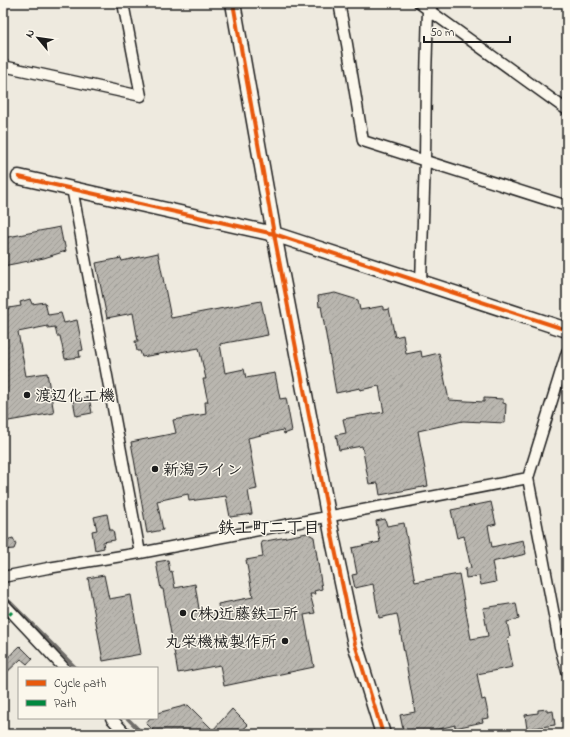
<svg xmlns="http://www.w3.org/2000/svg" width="570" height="737" viewBox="0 0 570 737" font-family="'Indie Flower','Klee One',sans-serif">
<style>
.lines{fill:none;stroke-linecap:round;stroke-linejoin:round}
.stream{stroke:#6f6d69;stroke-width:3.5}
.building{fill:url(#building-hatch);stroke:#1c1c1c}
.street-casing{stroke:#1c1c1c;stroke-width:13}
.secondary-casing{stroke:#1c1c1c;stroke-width:17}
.street{stroke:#fbf7ec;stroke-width:10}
.secondary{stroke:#fbf7ec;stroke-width:14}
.quiet{stroke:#00873e;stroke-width:3;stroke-dasharray:6 3;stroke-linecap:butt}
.cycleway-casing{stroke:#fbf7ec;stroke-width:6}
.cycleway{stroke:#e8590c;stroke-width:4}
.poi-dot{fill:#1c1c1c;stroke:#fbf7ec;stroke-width:1.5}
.labels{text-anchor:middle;stroke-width:3;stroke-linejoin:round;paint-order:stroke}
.poi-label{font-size:16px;font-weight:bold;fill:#1c1c1c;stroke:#fbf7ec;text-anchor:start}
.neighbourhood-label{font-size:17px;font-weight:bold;fill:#1c1c1c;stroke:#fbf7ec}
</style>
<defs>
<pattern id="building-hatch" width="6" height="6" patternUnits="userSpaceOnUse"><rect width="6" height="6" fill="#b9b6af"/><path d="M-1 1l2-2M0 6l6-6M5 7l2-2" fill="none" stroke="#9e9c96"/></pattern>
</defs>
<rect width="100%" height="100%" fill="#eeeadf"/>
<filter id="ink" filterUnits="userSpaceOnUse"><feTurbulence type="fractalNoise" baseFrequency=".025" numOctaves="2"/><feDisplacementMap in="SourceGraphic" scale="8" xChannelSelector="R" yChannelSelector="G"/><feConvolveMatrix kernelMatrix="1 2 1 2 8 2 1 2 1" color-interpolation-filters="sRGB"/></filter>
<g filter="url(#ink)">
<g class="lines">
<!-- stream -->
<path class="stream" d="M 5,597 L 76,668
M 127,718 L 143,734"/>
</g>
<!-- building -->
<path class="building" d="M 60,227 L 63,242 L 64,242 L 66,251 L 44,258 L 3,266 L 3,238 Z
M 158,253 L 171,318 L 261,301 L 268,335 L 220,344 L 225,373 L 244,369 L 246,378 L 275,373 L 280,399 L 286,398 L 292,431 L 284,434 L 283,430 L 248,438 L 257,489 L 248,491 L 252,514 L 230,517 L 226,496 L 189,501 L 188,494 L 157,501 L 163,530 L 147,533 L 131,442 L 176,433 L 173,420 L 206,414 L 205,402 L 208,402 L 203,379 L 206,379 L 199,348 L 182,351 L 182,350 L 142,357 L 140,351 L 137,351 L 135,341 L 138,341 L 133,313 L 107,318 L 96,263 L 121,258 L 122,261 Z
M 335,293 L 358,300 L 360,310 L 383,306 L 383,310 L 389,309 L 395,337 L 403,335 L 406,354 L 421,351 L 422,357 L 439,353 L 449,400 L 484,402 L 484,398 L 503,399 L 503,403 L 506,404 L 505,423 L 463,421 L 418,431 L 428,486 L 380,495 L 378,483 L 369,484 L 362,446 L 339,450 L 336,435 L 346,433 L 343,419 L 384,412 L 379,386 L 360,390 L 360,388 L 336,393 L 321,306 L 319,307 L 318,296 Z
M 30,299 L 32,304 L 45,302 L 48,315 L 61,313 L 64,323 L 77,320 L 83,350 L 79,351 L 80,357 L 65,359 L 60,336 L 57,336 L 55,327 L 48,328 L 48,326 L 18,332 L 26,376 L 47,373 L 54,413 L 3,422 L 3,309 L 21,306 L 20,302 Z
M 89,397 L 92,413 L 76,416 L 73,400 Z
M 491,502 L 496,524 L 488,526 L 492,547 L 523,540 L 526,554 L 492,562 L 496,582 L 481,585 L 479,576 L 466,578 L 465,569 L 471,568 L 464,536 L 457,538 L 451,510 Z
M 107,514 L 110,530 L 113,530 L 115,540 L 103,542 L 104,548 L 95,550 L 92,531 L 97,530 L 94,517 Z
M 385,519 L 387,526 L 404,523 L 415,582 L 459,574 L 471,639 L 488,636 L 483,608 L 516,603 L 519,619 L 507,622 L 510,637 L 507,638 L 513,667 L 477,674 L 482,700 L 485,699 L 489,718 L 482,719 L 483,722 L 455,728 L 455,725 L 419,734 L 404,734 L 400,715 L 415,712 L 397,614 L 379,618 L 373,584 L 355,588 L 352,575 L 357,574 L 352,548 L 380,542 L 376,521 Z
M 307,533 L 314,537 L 322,589 L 314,591 L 315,594 L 310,594 L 315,613 L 304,615 L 314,667 L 224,686 L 220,665 L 178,673 L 163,589 L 161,589 L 156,562 L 168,560 L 170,572 L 172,571 L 175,588 L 195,584 L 200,615 L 219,612 L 218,604 L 253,597 L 246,560 L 263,557 L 261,542 Z
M 13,538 L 16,544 L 14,549 L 3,550 L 3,541 Z
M 104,575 L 109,599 L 131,595 L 141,654 L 103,661 L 88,578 Z
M 20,646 L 33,659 L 27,664 L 21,659 L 3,676 L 3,662 Z
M 188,705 L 213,730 L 232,709 L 248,725 L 238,734 L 157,734 L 146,723 L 150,718 L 157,718 L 157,713 Z
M 547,709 L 547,712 L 553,711 L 555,725 L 527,729 L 525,715 L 538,713 L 538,710 Z"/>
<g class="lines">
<defs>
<path id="street" d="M 339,3 L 347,44 L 363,141 L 567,206
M 419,3 L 567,110
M 3,66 L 141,96 L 123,3
M 72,188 L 140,553
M 421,282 L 425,160 L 426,77 L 428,10 L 434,3
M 567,352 L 528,478 L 560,647 L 567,671
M 3,577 L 48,568 L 140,553 L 528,478
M 3,603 L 64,668
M 111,718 L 126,734"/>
<path id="secondary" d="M 233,3 L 274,234 L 334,545 L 355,644 L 383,734
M 19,177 L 274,234 L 567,330"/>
</defs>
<!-- street casing -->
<use href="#street" class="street-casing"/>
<!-- secondary casing -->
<use href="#secondary" class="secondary-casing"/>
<!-- street -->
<use href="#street" class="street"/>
<!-- secondary -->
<use href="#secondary" class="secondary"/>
<!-- quiet -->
<path class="quiet" d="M 3,621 L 12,612"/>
<defs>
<path id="cycleway" d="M 233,3 L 274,234 L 334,545 L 355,644 L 383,734
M 19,177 L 274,234 L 567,330"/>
</defs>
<!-- cycleway casing -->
<use href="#cycleway" class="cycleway-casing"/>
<!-- cycleway -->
<use href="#cycleway" class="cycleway"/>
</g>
</g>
<!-- markers -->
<g class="poi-dot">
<circle cx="27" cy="395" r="4"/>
<circle cx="155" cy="469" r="4"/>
<circle cx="183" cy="613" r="4"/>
<circle cx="285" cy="641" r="4"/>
</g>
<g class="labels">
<!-- poi labels -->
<g class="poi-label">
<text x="35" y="401">渡辺化工機</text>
<text x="163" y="475">新潟ライン</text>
<text x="191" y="619">(株)近藤鉄工所</text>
<text x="277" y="647" text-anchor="end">丸栄機械製作所</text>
</g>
<!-- neighbourhood labels -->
<g class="neighbourhood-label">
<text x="269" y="533">鉄工町二丁目</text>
</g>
</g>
<!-- margin -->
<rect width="570" height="737" fill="none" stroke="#fbf7ec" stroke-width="16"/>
<rect x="8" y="8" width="554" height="721" fill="none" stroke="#1c1c1c" stroke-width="1.5" filter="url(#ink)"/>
<!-- legend -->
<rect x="18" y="667" width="140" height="52" fill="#fbf7ec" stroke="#a29f99"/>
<rect x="26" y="680" width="20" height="6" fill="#e8590c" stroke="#a29f99"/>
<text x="54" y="687" font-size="12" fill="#1c1c1c">Cycle path</text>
<rect x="26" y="700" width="20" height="6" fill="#00873e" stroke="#a29f99"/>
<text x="54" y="707" font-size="12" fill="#1c1c1c">Path</text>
<!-- north arrow -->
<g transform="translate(38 38) rotate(299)" stroke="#fbf7ec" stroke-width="3" paint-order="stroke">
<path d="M0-3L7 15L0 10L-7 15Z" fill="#1c1c1c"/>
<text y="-6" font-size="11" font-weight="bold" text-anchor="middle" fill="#1c1c1c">N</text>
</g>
<!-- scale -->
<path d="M424 36v6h86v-6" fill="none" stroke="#1c1c1c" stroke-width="2"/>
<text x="430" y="36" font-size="12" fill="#1c1c1c" stroke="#fbf7ec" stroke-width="3" paint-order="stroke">50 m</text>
</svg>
